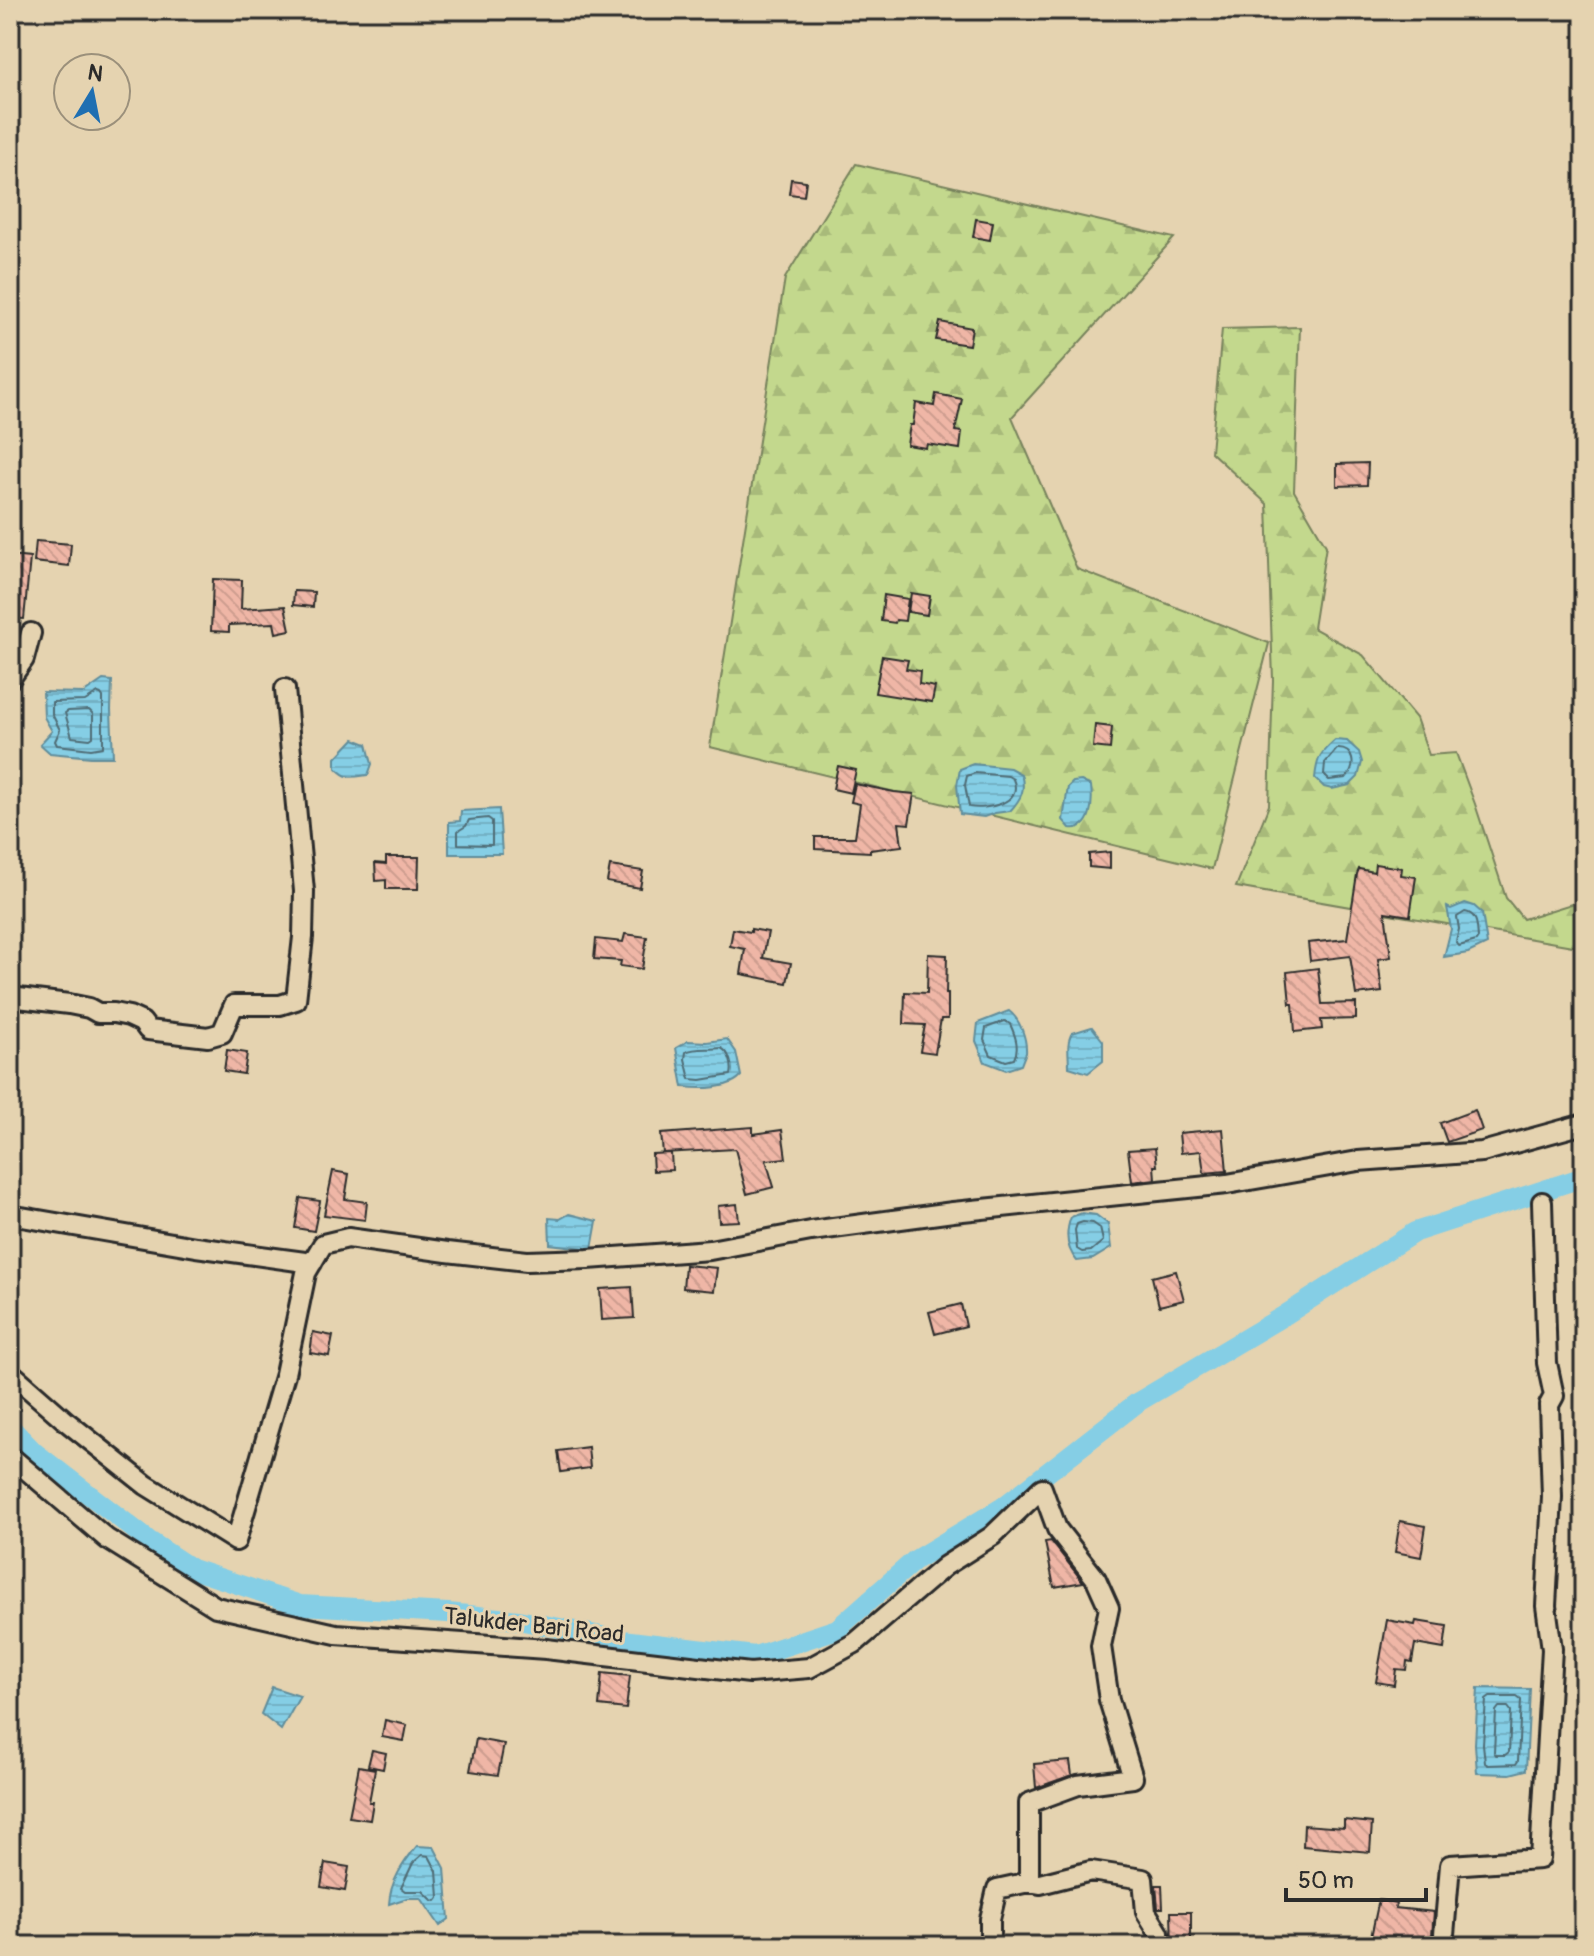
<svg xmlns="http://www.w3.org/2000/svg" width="1594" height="1956" viewBox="0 0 1594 1956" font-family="Pangolin,sans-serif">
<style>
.forest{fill:url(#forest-firs);stroke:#77825c;stroke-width:2}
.water{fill:url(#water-rules);stroke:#618d9b;stroke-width:2}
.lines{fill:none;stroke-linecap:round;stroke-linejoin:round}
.shore{stroke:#4f6c75;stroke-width:2}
.canal{stroke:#85cee5;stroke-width:20}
.building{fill:url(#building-back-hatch);stroke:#2b2b2b;stroke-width:2}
.minor-casing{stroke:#2b2b2b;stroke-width:24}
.minor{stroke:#e5d3b0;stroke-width:18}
.labels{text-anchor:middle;stroke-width:6;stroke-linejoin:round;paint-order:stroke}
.street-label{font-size:24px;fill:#2b2b2b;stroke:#e5d3b0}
</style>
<defs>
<pattern id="forest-firs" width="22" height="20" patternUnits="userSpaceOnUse" patternTransform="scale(2)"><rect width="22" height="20" fill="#c3d88d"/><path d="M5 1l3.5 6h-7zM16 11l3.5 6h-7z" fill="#a8ba7a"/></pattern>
<pattern id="water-rules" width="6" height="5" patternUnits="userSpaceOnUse" patternTransform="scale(2)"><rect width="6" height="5" fill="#85cee5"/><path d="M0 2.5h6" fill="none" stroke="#73b1c5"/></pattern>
<pattern id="building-back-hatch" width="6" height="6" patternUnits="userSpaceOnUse" patternTransform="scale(2)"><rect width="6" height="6" fill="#efb6a6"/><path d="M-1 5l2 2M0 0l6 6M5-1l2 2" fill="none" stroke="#cd9d8f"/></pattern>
</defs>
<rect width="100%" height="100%" fill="#e5d3b0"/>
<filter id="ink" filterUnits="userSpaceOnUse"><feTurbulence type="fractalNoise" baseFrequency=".0125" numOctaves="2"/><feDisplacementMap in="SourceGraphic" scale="16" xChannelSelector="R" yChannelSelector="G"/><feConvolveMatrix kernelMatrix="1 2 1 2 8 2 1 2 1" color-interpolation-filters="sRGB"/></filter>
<g filter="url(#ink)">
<!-- forest -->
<path class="forest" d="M 856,164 L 1174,238 L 1012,417 L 1077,569 L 1269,643 L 1212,869 L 710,747 L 785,278 Z
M 1300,327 L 1294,491 L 1326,546 L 1313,628 L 1363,655 L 1416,718 L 1429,755 L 1456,753 L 1475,804 L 1506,898 L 1523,919 L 1584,900 L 1584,948 L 1236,887 L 1269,805 L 1273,680 L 1267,504 L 1211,452 L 1222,329 Z"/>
<!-- water -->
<path class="water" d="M 103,680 L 112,681 L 111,710 L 113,757 L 91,757 L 50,753 L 40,744 L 52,731 L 44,717 L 43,692 L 84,693 Z
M 354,739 L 367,744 L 372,764 L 368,775 C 353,777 347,780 336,768 L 336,758 Z
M 1335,740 L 1347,741 L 1359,752 L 1362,762 L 1358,777 L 1350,785 L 1332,789 L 1324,787 L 1315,778 C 1317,758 1320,753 1335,740 Z
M 973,764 L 1010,768 L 1021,774 C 1026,790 1021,799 1010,811 L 995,813 L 984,817 L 960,814 L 957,785 L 960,769 Z
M 1081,781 L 1091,786 C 1093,803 1092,831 1070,828 L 1063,820 L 1068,787 L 1073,782 Z
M 499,809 L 502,854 L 449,854 L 449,822 L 460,821 L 461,811 Z
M 1465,903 L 1474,906 L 1482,913 L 1487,944 L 1468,953 L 1444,957 L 1451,929 L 1447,907 L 1451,909 Z
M 1009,1011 C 1020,1019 1027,1039 1026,1053 C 1025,1054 1021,1065 1021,1065 L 1006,1070 L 985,1062 L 976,1041 L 978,1023 Z
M 1092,1027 L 1103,1041 L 1103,1061 L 1088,1073 L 1069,1067 C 1069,1056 1066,1042 1072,1033 Z
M 727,1039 L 736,1052 L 741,1076 C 728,1090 702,1089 683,1087 L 676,1048 L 688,1041 L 707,1042 Z
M 1082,1213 L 1096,1215 L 1108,1224 L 1111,1248 L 1093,1259 L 1077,1261 C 1066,1248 1065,1233 1071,1217 Z
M 569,1214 L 597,1221 L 592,1249 L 550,1244 L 549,1218 L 560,1219 Z
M 272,1687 L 300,1696 L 281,1730 L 261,1714 Z
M 1478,1688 L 1530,1689 L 1526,1770 L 1510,1774 L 1477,1773 L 1475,1744 Z
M 417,1846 L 434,1847 L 445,1868 L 449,1919 L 440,1926 L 421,1898 L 407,1898 L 389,1904 C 390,1882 403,1863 417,1846 Z"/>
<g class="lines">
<!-- shore -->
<path class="shore" d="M 98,693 L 101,694 L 103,697 L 103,747 L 91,749 L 57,745 L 55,741 L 60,730 L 52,714 L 52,702 L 85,701 Z
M 89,710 L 93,714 L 93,737 L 90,739 L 72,737 L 65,713 L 68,711 Z
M 1337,749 C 1354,748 1357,767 1346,778 L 1329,780 L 1324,775 L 1325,763 Z
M 975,773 L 1008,776 L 1013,779 C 1024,804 986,810 969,807 L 965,785 L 967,776 Z
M 488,818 L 492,821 L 492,845 L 458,844 L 458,831 L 466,826 L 469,820 Z
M 1465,912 C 1478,914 1477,927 1478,938 L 1476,941 L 1459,946 L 1456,942 L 1459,929 L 1457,917 Z
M 1005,1021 L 1010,1024 C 1015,1035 1020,1047 1014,1059 L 1006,1061 L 991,1055 L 984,1040 L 986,1028 Z
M 721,1048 C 730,1052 733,1067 731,1075 L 701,1080 L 690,1079 L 685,1059 L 686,1052 C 694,1047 711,1050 721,1048 Z
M 1083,1222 L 1093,1223 L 1100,1228 L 1103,1241 L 1091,1251 L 1082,1252 L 1077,1249 L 1075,1230 L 1077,1224 Z
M 1490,1697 L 1517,1697 L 1521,1700 L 1518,1761 L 1516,1764 L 1488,1765 L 1485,1763 L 1483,1744 L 1486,1700 Z
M 1499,1707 L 1508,1707 L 1511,1711 L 1509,1752 L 1505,1755 L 1496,1755 L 1494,1752 L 1496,1711 Z
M 422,1855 L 429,1856 L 437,1871 L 439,1897 L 436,1901 L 432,1900 L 423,1891 L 405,1891 L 401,1888 L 413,1863 Z"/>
<!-- canal -->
<path class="canal" d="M 10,1427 L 34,1452 L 148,1540 L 192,1569 L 300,1605 L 448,1613 L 518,1620 L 622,1640 L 755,1656 L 837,1629 L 915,1560 L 1003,1507 L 1138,1402 L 1285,1315 L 1415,1232 L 1584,1177"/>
</g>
<!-- building -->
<path class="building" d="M 791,179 L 806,181 L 804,196 L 789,194 Z
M 976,219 L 993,222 L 990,240 L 973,237 Z
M 940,322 L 972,328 L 969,345 L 936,340 Z
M 936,394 L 962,399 L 955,431 L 962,432 L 960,449 L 927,444 L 926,448 L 907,445 L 910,425 L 913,425 L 916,403 L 934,406 Z
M 1368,463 L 1367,485 L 1337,486 L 1337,464 Z
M 36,541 L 71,544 L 69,566 L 34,562 Z
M 10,556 L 30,558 L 24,619 L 10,618 Z
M 213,579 L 242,580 L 241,609 L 285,606 L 290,630 L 276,633 L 274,623 L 229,625 L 229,632 L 211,631 Z
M 294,591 L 314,592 L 313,607 L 293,605 Z
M 911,593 L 930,596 L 927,615 L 908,612 Z
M 884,595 L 908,599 L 905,621 L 896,620 L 895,623 L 881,621 Z
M 882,656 L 908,660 L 906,669 L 920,671 L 919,684 L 935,687 L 932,702 L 875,693 Z
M 1095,725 L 1112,727 L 1110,749 L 1093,747 Z
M 838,766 L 856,770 L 851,793 L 833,789 Z
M 855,784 L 894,792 L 914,794 L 909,824 L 899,823 L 902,846 L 870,850 L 870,852 L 815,849 L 815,837 L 855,837 L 860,804 L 851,802 Z
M 1110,852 L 1110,869 L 1089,867 L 1089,854 Z
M 386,857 L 419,857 L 418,889 L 386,889 L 386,880 L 376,881 L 375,863 L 386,864 Z
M 1375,864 L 1402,868 L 1401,875 L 1416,877 L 1410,916 L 1385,912 L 1391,957 L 1378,959 L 1382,992 L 1356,995 L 1350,956 L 1310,961 L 1308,943 L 1347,939 L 1357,874 L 1359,869 L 1374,872 Z
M 610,866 L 643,871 L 640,888 L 607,882 Z
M 733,929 L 751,932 L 751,929 L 768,932 L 763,958 L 791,963 L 787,983 L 741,974 L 745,949 L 730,946 Z
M 625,934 L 647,937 L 642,969 L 620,966 L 621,961 L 594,959 L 596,939 L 623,942 Z
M 928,954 L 947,955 L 946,994 L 948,994 L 948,1019 L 941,1019 L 935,1053 L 920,1051 L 925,1025 L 904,1024 L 905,992 L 927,993 Z
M 1318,968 L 1322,1004 L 1356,1003 L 1356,1019 L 1321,1020 L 1322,1029 L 1295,1032 L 1293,1004 L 1290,1004 L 1287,972 Z
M 227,1050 L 247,1053 L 244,1074 L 224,1071 Z
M 1475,1110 L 1482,1130 L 1447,1142 L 1440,1123 Z
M 753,1127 L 753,1134 L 782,1130 L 786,1158 L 766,1160 L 774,1187 L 747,1194 L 735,1149 L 663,1153 L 661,1134 Z
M 1223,1129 L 1227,1171 L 1204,1173 L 1201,1151 L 1181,1153 L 1179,1133 Z
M 1155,1148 L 1157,1166 L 1154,1166 L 1155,1179 L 1132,1182 L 1128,1150 Z
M 671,1153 L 672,1170 L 653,1171 L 652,1154 Z
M 333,1171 L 349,1174 L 345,1199 L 367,1202 L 365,1220 L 324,1215 Z
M 300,1198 L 320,1201 L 314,1231 L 295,1228 Z
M 737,1204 L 739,1221 L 719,1222 L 718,1206 Z
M 685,1265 L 717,1268 L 714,1291 L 683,1288 Z
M 1176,1271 L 1184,1300 L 1159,1306 L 1152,1277 Z
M 632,1287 L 634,1318 L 602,1320 L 600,1289 Z
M 961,1304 L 966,1326 L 935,1334 L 929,1312 Z
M 313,1332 L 333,1336 L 329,1356 L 310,1353 Z
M 588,1447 L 590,1468 L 561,1472 L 558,1451 Z
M 1400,1521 L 1426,1526 L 1421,1557 L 1395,1552 Z
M 1051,1541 L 1083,1582 L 1054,1587 L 1045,1542 Z
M 1387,1620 L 1415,1625 L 1416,1621 L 1447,1626 L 1444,1649 L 1415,1644 L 1412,1662 L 1407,1661 L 1406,1670 L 1396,1669 L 1394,1685 L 1376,1682 Z
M 602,1673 L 630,1676 L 626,1709 L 599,1706 Z
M 385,1720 L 407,1725 L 404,1741 L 382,1737 Z
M 476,1739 L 504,1744 L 498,1775 L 470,1771 Z
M 372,1750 L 386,1753 L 383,1769 L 368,1766 Z
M 1070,1761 L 1072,1775 L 1036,1788 L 1034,1764 Z
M 359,1766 L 375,1769 L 369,1802 L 373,1802 L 370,1820 L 349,1817 Z
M 1344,1820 L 1372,1823 L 1370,1852 L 1303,1846 L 1304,1825 L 1344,1828 Z
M 325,1863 L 349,1867 L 345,1891 L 321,1887 Z
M 1156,1885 L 1162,1885 L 1163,1908 L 1158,1908 Z
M 1379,1900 L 1396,1903 L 1395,1908 L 1434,1912 L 1431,1946 L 1369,1946 Z
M 1171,1912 L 1191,1912 L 1191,1946 L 1172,1946 Z"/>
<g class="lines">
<defs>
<path id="minor" d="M 10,679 L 24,659 L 31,633
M 10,997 L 69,1004 L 89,1008 L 98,1013 L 114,1013 L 129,1016 L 142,1022 L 148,1030 L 208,1037 L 222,1033 L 234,1005 L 280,1005 L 296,1000 L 303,937 L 304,891 L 285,689
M 10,1215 L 196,1247 L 312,1263
M 10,1372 L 67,1422 L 146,1485 L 236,1541 L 285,1374 L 306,1273 L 323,1244 L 348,1238 L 447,1252 L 527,1261 L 588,1259 L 710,1250 L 811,1231 L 953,1212 L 1227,1184 L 1358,1161 L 1482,1152 L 1584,1124
M 10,1456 L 107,1539 L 216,1607 L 336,1634 L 546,1649 L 750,1673 L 809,1668 L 855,1643 L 945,1566 L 992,1536 L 1042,1488 L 1057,1529 L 1096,1579 L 1109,1608 L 1101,1646 L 1109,1700 L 1133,1778 L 1078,1785 L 1029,1803 L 1029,1882 L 1040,1884 L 1091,1871 L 1143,1879 L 1146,1912 L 1159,1933 L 1160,1946
M 990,1946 L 990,1919 L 997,1889 L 1029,1882
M 1443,1946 L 1450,1865 L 1540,1859 L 1552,1649 L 1546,1606 L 1552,1497 L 1549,1405 L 1554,1396 L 1547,1363 L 1542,1202"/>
</defs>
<!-- minor casing -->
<use href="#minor" class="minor-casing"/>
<!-- minor -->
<use href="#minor" class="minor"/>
</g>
</g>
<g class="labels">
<!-- street labels -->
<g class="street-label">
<text transform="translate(534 1625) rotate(6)" y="8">Talukder Bari Road</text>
</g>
</g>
<!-- margin -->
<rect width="1594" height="1956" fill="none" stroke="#e5d3b0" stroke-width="40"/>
<rect x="20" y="20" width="1554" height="1916" fill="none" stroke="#2b2b2b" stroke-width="3" filter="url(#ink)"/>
<!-- north arrow -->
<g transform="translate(92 92) rotate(10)"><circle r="38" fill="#e5d3b0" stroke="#9b907b" stroke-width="2"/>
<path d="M0-6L14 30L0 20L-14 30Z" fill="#1f6fb2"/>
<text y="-12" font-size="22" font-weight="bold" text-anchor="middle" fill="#2b2b2b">N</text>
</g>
<!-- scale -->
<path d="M1286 1888v12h140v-12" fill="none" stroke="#2b2b2b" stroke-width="4"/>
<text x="1298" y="1888" font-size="24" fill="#2b2b2b" stroke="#e5d3b0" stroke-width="6" paint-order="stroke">50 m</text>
</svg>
